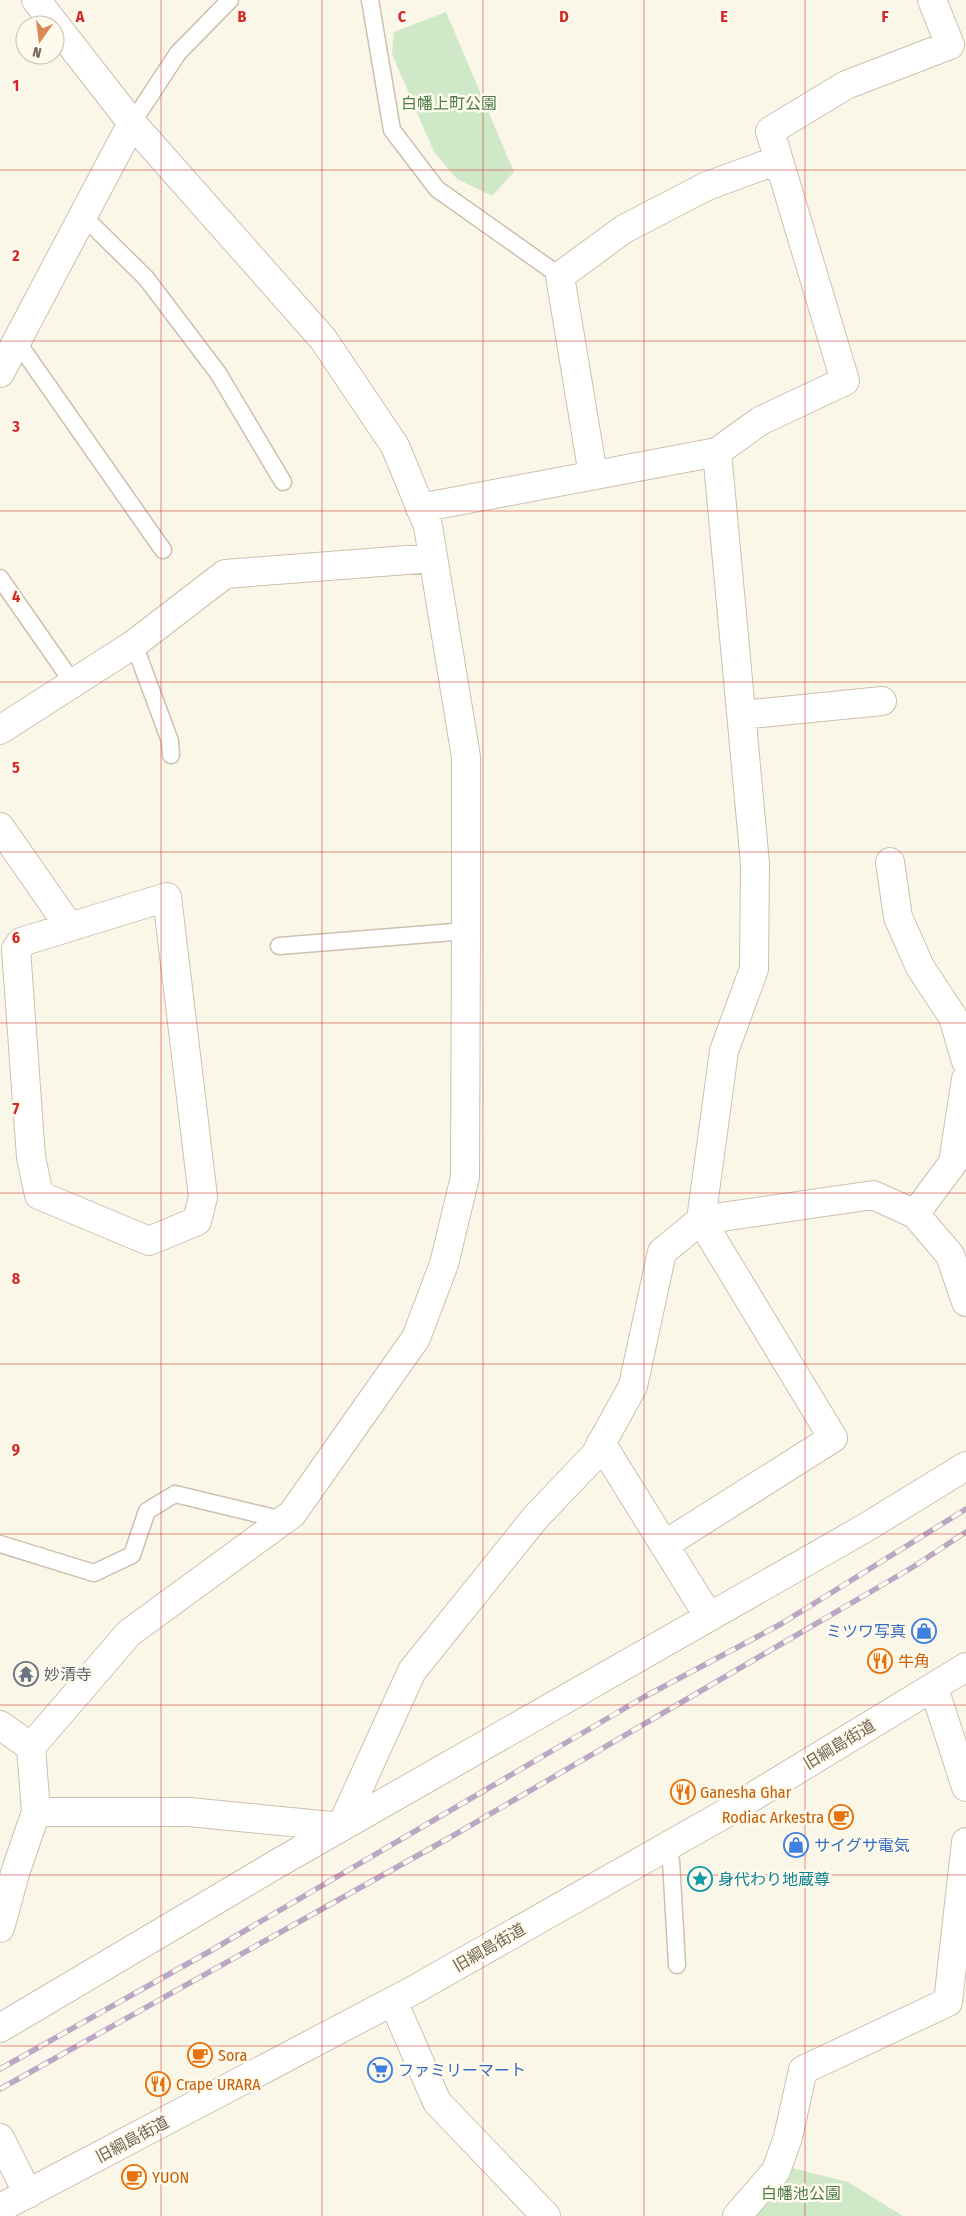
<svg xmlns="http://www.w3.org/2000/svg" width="966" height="2216" viewBox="0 0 966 2216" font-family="'Fira Sans Condensed','Noto Sans JP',sans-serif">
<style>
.green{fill:#cfe8c8}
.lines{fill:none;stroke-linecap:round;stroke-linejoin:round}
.lane-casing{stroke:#ccc0af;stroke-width:19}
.street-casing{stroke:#ccc0af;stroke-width:30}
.lane{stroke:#fff;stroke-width:16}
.street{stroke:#fff;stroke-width:28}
.rail-casing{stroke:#bba7c4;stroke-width:5.5}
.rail{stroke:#fefaee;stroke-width:4;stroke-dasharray:11;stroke-linecap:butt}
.grid{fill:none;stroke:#d62828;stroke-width:1;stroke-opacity:0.55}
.labels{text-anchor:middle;stroke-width:5;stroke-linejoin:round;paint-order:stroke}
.park-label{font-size:16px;fill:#517d4a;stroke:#fefaee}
.shop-label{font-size:16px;fill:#366cbe;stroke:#fefaee;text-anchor:start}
.food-label{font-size:16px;fill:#c56008;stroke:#fefaee;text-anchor:start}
.worship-label{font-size:16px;fill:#5b616d;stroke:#fefaee;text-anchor:start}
.street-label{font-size:16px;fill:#73614e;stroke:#fefaee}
.culture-label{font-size:16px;fill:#0d838f;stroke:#fefaee;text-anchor:start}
.grid-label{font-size:16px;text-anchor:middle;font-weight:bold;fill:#d62828;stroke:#fefaee;stroke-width:5;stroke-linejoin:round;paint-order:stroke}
</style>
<rect width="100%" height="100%" fill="#fbf7e8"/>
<!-- green -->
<path class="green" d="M 446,12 L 514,172 L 492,196 L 457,179 L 434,152 L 392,54 L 394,32 Z
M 792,2168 L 848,2182 L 903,2216 L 749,2216 Z"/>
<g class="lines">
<defs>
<path id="lane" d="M 370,0 L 392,130 L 437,189 L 560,276
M 132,123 L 178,53 L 230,0
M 82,215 L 146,278 L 218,373 L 283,482
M 16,340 L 163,550
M 0,578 L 73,683
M 134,644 L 170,741 L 171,755
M 279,946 L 466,931
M 0,1544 L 94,1573 L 132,1555 L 147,1511 L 175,1494 L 283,1520
M 664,1848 L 671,1861 L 677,1965"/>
<path id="street" d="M 0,373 L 132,123
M 593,475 L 560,276 L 624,229 L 707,186 L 778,160
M 420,508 L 717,452 L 760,421 L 845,381 L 770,131 L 846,85 L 950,45 L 932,0
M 742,715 L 882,701
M 0,730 L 134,644 L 225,574 L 433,558
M 0,827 L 69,926
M 890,862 L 898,917 L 920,967 L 953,1017 L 966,1061
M 167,897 L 203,1197 L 197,1221 L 149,1241 L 39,1195 L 31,1157 L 16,949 L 21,942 Z
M 915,1214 L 953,1163 L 966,1079
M 601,1443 L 709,1617
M 664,1545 L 833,1438 L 701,1220 L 724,1051 L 754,969 L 755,864 L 717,452
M 934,1688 L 966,1787
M 0,1725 L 31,1747
M 36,1812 L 189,1812 L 341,1827 L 412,1671 L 535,1518 L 595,1455 L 633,1386 L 662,1252 L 701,1220 L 873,1195 L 915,1214 L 950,1255 L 966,1302
M 0,1928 L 16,1870 L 36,1812 L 31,1747 L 129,1633 L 292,1514 L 416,1338 L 444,1264 L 465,1177 L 466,931 L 466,757 L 428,526 L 395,446 L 323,339 L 132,123 L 36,0
M 393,2001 L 437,2102 L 546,2216
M 0,2028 L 280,1862 L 865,1528 L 966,1466
M 0,2138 L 28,2194
M 0,2208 L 412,1991 L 726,1813 L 966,1667
M 737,2216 L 776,2171 L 788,2137 L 803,2070 L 948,2002 L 966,1842"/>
</defs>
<!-- lane casing -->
<use href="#lane" class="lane-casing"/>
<!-- street casing -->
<use href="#street" class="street-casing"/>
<!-- lane -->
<use href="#lane" class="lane"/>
<!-- street -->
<use href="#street" class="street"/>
<defs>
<path id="rail" d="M 0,2069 L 212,1950 L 644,1697 L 781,1624 L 966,1509
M 0,2089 L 449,1838 L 913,1567 L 966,1532"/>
</defs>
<!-- rail casing -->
<use href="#rail" class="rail-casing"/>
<!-- rail -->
<use href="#rail" class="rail"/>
</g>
<!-- grid -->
<path class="grid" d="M 161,0 L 161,2216M 322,0 L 322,2216M 483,0 L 483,2216M 644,0 L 644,2216M 805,0 L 805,2216M 0,170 L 966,170M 0,341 L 966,341M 0,511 L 966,511M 0,682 L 966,682M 0,852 L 966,852M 0,1023 L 966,1023M 0,1193 L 966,1193M 0,1364 L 966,1364M 0,1534 L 966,1534M 0,1705 L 966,1705M 0,1875 L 966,1875M 0,2046 L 966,2046"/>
<!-- icons -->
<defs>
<symbol id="shop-ring" viewBox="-11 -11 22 22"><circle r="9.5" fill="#fefaee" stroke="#3f7fe0" stroke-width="1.5"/><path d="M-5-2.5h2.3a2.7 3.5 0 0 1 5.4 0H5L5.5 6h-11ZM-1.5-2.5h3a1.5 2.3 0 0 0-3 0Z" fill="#3f7fe0"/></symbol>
<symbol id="restaurant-ring" viewBox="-11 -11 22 22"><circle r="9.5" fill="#fefaee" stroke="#e8710a" stroke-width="1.5"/><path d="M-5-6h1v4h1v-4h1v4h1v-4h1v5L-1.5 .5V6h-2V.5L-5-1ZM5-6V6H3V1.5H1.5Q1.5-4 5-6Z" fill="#e8710a"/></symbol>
<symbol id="temple-ring" viewBox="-11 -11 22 22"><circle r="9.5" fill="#fefaee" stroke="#6b7280" stroke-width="1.5"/><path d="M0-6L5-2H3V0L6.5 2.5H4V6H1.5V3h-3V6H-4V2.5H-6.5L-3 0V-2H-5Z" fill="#6b7280"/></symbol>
<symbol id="cafe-ring" viewBox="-11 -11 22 22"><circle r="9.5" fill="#fefaee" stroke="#e8710a" stroke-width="1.5"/><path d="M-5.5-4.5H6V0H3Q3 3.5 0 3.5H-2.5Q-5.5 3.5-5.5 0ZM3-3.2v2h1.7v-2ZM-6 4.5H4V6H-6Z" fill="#e8710a"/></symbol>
<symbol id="sight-ring" viewBox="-11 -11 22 22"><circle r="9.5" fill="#fefaee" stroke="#0f9aa8" stroke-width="1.5"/><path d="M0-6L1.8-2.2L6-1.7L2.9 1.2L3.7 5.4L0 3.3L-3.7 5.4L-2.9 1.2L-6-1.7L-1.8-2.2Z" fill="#0f9aa8"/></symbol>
<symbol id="supermarket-ring" viewBox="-11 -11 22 22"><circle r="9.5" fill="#fefaee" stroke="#3f7fe0" stroke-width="1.5"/><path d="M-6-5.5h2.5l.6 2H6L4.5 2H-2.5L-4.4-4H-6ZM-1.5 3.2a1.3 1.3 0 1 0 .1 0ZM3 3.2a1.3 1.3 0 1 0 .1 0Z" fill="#3f7fe0"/></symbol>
</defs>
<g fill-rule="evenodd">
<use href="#shop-ring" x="910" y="1617" width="28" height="28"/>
<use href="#restaurant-ring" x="866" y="1647" width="28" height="28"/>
<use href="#temple-ring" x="12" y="1660" width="28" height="28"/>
<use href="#restaurant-ring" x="669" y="1778" width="28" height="28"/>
<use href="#cafe-ring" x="827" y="1803" width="28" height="28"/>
<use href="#shop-ring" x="782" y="1831" width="28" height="28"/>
<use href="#sight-ring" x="686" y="1865" width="28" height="28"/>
<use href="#cafe-ring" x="186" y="2041" width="28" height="28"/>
<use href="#supermarket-ring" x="366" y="2056" width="28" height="28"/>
<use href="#restaurant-ring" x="144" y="2070" width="28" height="28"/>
<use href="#cafe-ring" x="120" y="2163" width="28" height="28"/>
</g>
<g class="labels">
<!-- park labels -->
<g class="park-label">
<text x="449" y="109">白幡上町公園</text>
<text x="801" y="2199">白幡池公園</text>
</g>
<!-- shop labels -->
<g class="shop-label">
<text x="906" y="1637" text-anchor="end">ミツワ写真</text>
<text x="814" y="1851">サイグサ電気</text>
<text x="398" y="2076">ファミリーマート</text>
</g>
<!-- food labels -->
<g class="food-label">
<text x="898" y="1667">牛角</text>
<text x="700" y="1798">Ganesha Ghar</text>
<text x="824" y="1823" text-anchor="end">Rodiac Arkestra</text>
<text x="218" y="2061">Sora</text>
<text x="176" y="2090">Crape URARA</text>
<text x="152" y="2183">YUON</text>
</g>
<!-- worship labels -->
<g class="worship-label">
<text x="44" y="1680">妙清寺</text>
</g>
<!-- street labels -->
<g class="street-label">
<text transform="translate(839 1744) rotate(-31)" y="6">旧綱島街道</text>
<text transform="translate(489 1947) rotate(-30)" y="6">旧綱島街道</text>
<text transform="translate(132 2139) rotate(-28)" y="6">旧綱島街道</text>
</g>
<!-- culture labels -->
<g class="culture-label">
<text x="718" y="1885">身代わり地蔵尊</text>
</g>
</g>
<g class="grid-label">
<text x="80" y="22">A</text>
<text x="242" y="22">B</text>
<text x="402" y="22">C</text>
<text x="564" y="22">D</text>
<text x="724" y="22">E</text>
<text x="885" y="22">F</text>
<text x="16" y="91">1</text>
<text x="16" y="261">2</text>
<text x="16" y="432">3</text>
<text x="16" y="602">4</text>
<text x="16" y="773">5</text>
<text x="16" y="943">6</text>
<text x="16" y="1114">7</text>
<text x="16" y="1284">8</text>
<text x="16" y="1455">9</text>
</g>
<!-- north arrow -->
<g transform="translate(40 40) rotate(194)"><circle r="24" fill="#fefaee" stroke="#c6bdae"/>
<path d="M0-4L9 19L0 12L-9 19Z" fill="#da8a58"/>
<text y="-8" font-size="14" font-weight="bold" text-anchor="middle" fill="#73614e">N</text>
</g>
</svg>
